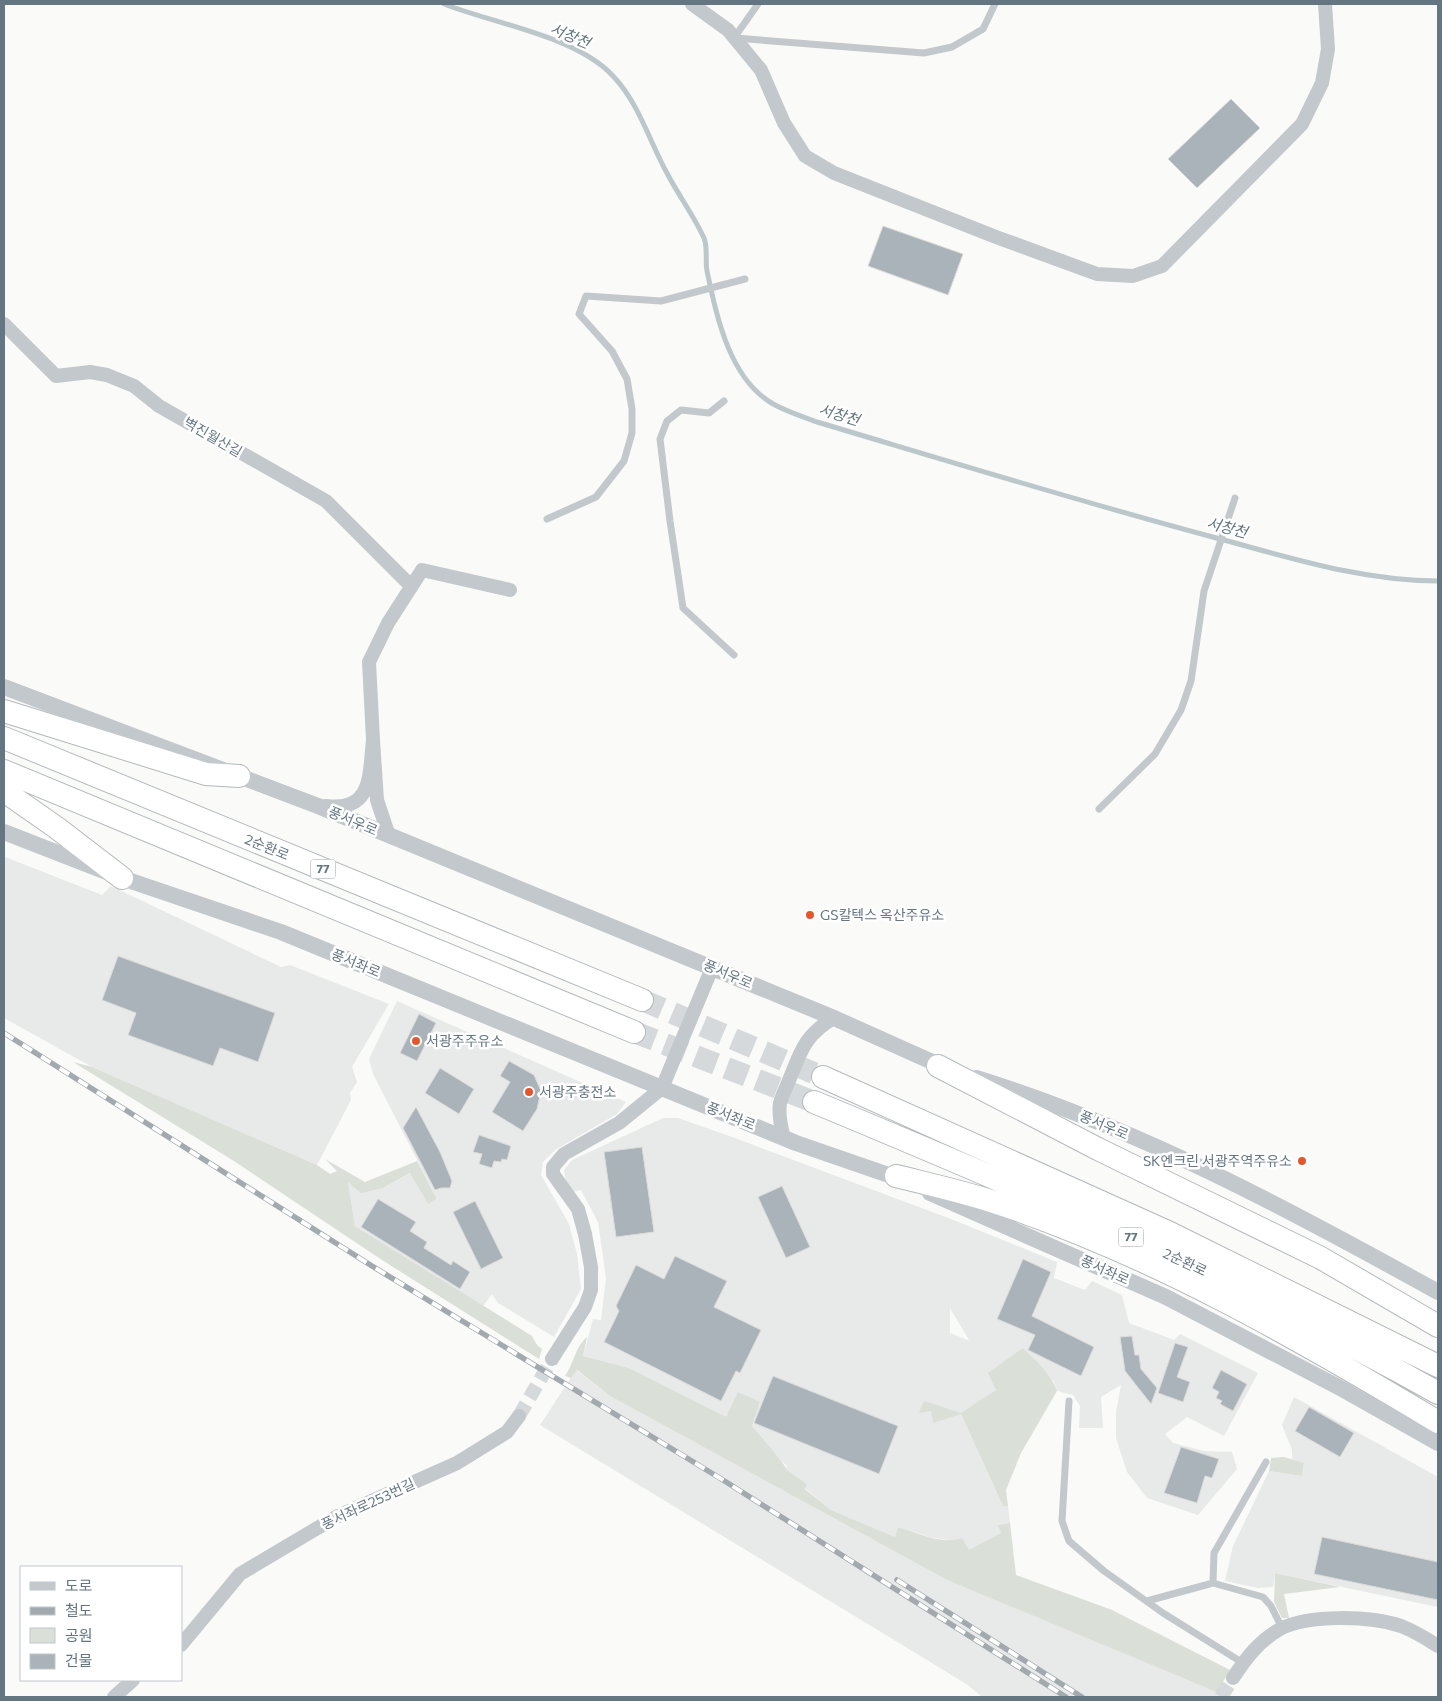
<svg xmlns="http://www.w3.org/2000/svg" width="1442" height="1701" viewBox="0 0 1442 1701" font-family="Commissioner,'Noto Sans KR',sans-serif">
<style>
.built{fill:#e8e9e9;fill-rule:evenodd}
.green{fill:#dadfd7}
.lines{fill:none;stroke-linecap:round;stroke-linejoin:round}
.stream{stroke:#bbc7cb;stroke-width:5}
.building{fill:#aab3b9;stroke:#dcdcda}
.minor-tunnel{stroke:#d5d9db;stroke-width:14;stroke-dasharray:14 7;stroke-linecap:butt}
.trunk-tunnel{stroke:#d5d9db;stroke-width:22;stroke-dasharray:22 11;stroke-linecap:butt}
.trunk-casing{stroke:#b4b9bd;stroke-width:24}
.service{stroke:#c3c8cc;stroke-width:7}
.minor{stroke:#c3c8cc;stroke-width:14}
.tertiary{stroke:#c3c8cc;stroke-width:16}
.trunk{stroke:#fff;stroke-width:22}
.rail-casing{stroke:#a2aab0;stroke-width:5.5}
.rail{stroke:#fff;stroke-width:4;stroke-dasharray:11;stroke-linecap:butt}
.poi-dot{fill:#e4572e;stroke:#fff;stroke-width:2}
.labels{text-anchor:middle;stroke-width:5;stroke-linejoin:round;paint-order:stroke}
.shield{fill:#fff;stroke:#939fa8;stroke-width:1}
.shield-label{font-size:12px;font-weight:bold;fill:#657683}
.street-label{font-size:14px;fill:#657683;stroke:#fff}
.poi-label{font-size:14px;fill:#657683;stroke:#fff;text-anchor:start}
.water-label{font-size:15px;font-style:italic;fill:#60757c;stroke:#fff}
</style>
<rect width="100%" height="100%" fill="#fafaf8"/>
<!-- built -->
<path class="built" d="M 5,857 L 102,895 L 111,886 L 281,967 L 290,965 L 389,1004 L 352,1067 L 357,1082 L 350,1093 L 351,1100 L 317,1165 L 92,1067 L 4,1018 Z
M 397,1001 L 626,1102 L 617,1114 L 555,1150 L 543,1162 L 541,1175 L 569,1224 L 577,1254 L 581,1289 L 554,1337 L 498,1303 L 492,1294 L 483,1306 L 355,1226 L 348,1181 L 383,1188 L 411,1173 L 428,1204 L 437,1199 L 373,1074 L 369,1059 Z
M 663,1118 L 678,1118 L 735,1138 L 951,1219 L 1057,1262 L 1054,1278 L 1085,1290 L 1092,1281 L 1122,1295 L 1129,1323 L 1174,1340 L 1180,1334 L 1258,1373 L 1224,1436 L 1187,1417 L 1165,1434 L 1173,1443 L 1204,1451 L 1232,1452 L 1237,1469 L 1198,1515 L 1147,1498 L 1127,1472 L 1116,1438 L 1116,1412 L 1121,1385 L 1101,1397 L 1103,1428 L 1079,1428 L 1080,1406 L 1073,1395 L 1057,1391 L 1054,1382 L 1042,1367 L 1023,1348 L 996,1390 L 961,1414 L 1003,1506 L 1008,1506 L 1010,1523 L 997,1525 L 1001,1533 L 969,1551 L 953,1541 L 930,1537 L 898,1527 L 895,1537 L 831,1510 L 805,1488 L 807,1484 L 787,1470 L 786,1465 L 774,1455 L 752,1426 L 760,1402 L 727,1418 L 629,1368 L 583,1356 L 593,1319 L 601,1320 L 606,1278 L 598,1222 L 581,1190 L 573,1192 L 566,1182 L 564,1170 L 572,1160 ZM 950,1308 L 969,1340 L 968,1340 L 950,1333 Z
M 576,1370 L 610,1396 L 947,1580 L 1209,1687 L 1226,1697 L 982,1697 L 968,1685 L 540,1425 Z
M 1294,1397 L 1438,1477 L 1438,1607 L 1275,1573 L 1273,1587 L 1257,1588 L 1225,1581 L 1233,1546 L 1269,1471 L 1302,1476 L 1304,1464 L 1292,1459 L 1292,1450 L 1282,1425 Z"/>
<!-- green -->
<path class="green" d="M 73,1062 L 92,1067 L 317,1165 L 330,1174 L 337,1171 L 325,1159 L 365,1182 L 417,1161 L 437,1199 L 428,1204 L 410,1173 L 383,1188 L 361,1193 L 348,1182 L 355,1226 L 532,1336 L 537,1345 L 542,1349 L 539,1359 L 382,1260 L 234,1161 Z
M 587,1337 L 583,1356 L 629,1368 L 726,1417 L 738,1392 L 760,1402 L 752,1426 C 757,1432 787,1467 787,1470 L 807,1484 L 805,1489 L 831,1510 L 895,1537 L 898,1527 C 918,1533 942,1545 962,1538 L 969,1550 L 1001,1533 L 997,1525 L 1010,1523 L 1016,1575 L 1112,1610 L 1230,1670 L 1217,1692 L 947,1580 L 610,1396 L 577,1370 L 571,1378 L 565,1376 C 574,1363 575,1347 587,1337 Z
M 1023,1348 C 1036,1361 1051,1373 1057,1391 L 1021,1453 L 1006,1490 L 1008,1506 L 1003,1506 L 961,1414 L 933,1423 L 931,1411 L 919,1413 L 924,1401 L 961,1413 L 996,1390 L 988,1373 Z
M 1284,1457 L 1304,1463 L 1302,1476 L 1269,1471 L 1271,1458 Z
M 1275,1573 L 1340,1587 L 1284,1594 L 1289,1618 L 1282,1618 L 1274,1602 Z"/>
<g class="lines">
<!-- stream -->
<path class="stream" d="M 444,4 C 495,24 576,36 613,76 C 639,103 650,143 668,175 C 679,196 694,216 704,238 C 708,247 705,261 707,271 C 717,318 730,381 775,405 C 788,412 804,417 817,422 C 948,461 1078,501 1209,536 C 1285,556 1359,581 1438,581"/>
</g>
<!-- building -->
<path class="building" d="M 1231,99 L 1260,128 L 1197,188 L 1168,159 Z
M 883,226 L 963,254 L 948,295 L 868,266 Z
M 118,956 L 275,1013 L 258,1062 L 220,1048 L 213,1066 L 128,1035 L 136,1013 L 102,1000 Z
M 419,1014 L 436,1023 L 417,1061 L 400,1053 Z
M 509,1061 L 534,1075 L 541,1091 L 537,1109 L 523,1131 L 492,1112 L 510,1082 L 500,1076 Z
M 440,1068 L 474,1089 L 459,1114 L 425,1093 Z
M 416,1107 L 440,1152 L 452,1181 L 450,1188 L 441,1188 L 435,1190 L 403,1128 Z
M 479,1135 L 511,1146 L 507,1160 L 502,1159 L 501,1162 L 494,1161 L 492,1168 L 479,1164 L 482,1154 L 473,1152 Z
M 642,1147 L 654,1232 L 616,1237 L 604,1152 Z
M 782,1186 L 810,1247 L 786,1258 L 758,1197 Z
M 378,1199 L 416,1222 L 410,1231 L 427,1242 L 424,1248 L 451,1265 L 453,1261 L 470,1272 L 460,1289 L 361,1227 Z
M 475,1201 L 503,1258 L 481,1269 L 453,1212 Z
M 675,1256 L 727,1281 L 714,1307 L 761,1330 L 740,1373 L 736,1371 L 721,1401 L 604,1342 L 619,1311 L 616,1306 L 636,1265 L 664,1279 Z
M 1023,1259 L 1051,1272 L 1032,1316 L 1094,1347 L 1081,1376 L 1028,1350 L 1035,1335 L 997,1319 Z
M 1132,1336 L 1135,1355 L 1139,1355 L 1141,1369 L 1157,1388 L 1151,1404 L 1125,1371 L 1120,1337 Z
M 1175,1343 L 1188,1347 L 1177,1377 L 1190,1382 L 1183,1402 L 1158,1393 Z
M 1221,1370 L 1247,1384 L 1233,1411 L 1220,1404 L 1222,1401 L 1216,1398 L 1219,1392 L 1212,1388 Z
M 773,1376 L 898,1426 L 879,1474 L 754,1423 Z
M 1309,1407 L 1354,1433 L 1340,1457 L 1295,1431 Z
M 1181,1447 L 1219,1459 L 1212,1478 L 1205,1476 L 1197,1503 L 1164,1493 Z
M 1322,1537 L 1438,1562 L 1438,1600 L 1314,1574 Z"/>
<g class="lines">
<!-- minor-tunnel -->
<path class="minor-tunnel" d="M 519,1416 L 552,1359
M 1221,1697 L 1233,1678"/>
<!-- trunk-tunnel -->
<path class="trunk-tunnel" d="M 642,1000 L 823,1077
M 634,1032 L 814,1102"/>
<defs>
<path id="trunk" d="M 4,711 L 206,774 L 239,776
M 4,738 L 642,1000
M 4,771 L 634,1032
M 4,791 L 57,828 L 122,878
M 938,1066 L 1098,1149 L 1321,1258 L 1438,1326
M 823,1077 L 1170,1233 L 1438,1366
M 814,1102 C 1026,1190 1237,1280 1438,1393
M 896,1176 C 928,1184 960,1191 991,1201 C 1150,1253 1296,1337 1438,1422"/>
</defs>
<!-- trunk casing -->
<use href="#trunk" class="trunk-casing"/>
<!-- service -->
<path class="service" d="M 734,38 L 758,4
M 735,38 L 924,53 L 952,47 L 983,29 L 995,4
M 724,401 L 709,413 L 681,410 L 667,421 L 660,439 L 670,521 L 683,608 L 734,655
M 547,519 L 596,497 L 624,461 L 632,433 L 632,409 L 627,379 L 612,351 L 579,314 L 586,296 L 661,301 L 745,279
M 1099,809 L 1155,754 L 1181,710 L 1191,681 L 1204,591 L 1235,498
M 1069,1401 L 1062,1521 L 1069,1541 L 1104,1571 L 1163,1613 L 1243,1663
M 1266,1462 L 1214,1553 L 1213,1583 L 1263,1597 L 1271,1606 L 1282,1628
M 1147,1601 L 1213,1583"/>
<!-- minor -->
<path class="minor" d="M 692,4 L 728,30 L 761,70 L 784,123 L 805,156 L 834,173 L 996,237 L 1097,274 L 1133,276 L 1162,266 L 1302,124 L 1322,83 L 1328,49 L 1325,4
M 4,324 L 56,376 L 90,372 L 107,375 L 134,386 L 159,406 L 326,501 L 410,585
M 373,740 L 369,662 L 388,623 L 422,570 L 510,590
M 326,806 C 373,812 369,775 373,740 L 377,800 L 389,836
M 784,1138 C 781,1127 778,1115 780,1103 C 782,1095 787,1086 790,1078 C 801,1050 806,1034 834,1018
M 552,1359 L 585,1307 L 591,1290 L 591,1267 L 585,1234 L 578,1209 L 553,1174 L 553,1167 L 564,1154 L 619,1123 L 662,1088 L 712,968
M 181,1645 L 240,1574 L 336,1517 L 457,1463 L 507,1432 L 519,1416
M 1233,1678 C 1246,1658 1259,1641 1280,1629 C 1309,1614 1371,1616 1401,1626 C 1414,1631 1427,1639 1438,1646
M 114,1697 L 133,1680"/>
<!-- tertiary -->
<path class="tertiary" d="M 4,687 L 318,806 L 834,1018 L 948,1069
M 4,832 L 122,878 L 281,932 L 796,1143 L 906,1181
M 976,1078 C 1138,1128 1290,1210 1438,1292
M 930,1193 L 1166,1297 L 1344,1390 L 1438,1443"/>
<!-- trunk -->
<use href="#trunk" class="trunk"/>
<defs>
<path id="rail" d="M 4,1033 L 372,1266 L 723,1480 L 1066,1697
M 897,1580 L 1082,1697"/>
</defs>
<!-- rail casing -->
<use href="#rail" class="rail-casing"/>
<!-- rail -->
<use href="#rail" class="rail"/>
</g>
<!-- markers -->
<g class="poi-dot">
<circle cx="810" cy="915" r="5"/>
<circle cx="416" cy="1041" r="5"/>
<circle cx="529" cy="1092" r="5"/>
<circle cx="1302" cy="1161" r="5"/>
</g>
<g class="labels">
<!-- shield labels -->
<g class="shield">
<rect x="310.5" y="859.5" width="25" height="19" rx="4"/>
<rect x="1118.5" y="1227.5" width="25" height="19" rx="4"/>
</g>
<g class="shield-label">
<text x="323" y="873">77</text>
<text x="1131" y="1241">77</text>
</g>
<!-- street labels -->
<g class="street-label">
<text transform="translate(213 437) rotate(30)" y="5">벽진월산길</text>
<text transform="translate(353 821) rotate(23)" y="5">풍서우로</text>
<text transform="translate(267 847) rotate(22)" y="5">2순환로</text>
<text transform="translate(356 963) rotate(22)" y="5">풍서좌로</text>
<text transform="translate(728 974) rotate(23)" y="5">풍서우로</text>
<text transform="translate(731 1116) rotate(22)" y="5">풍서좌로</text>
<text transform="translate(1104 1125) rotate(23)" y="5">풍서우로</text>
<text transform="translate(1185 1262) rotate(25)" y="5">2순환로</text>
<text transform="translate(1105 1270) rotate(24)" y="5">풍서좌로</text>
<text transform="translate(368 1504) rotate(-25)" y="5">풍서좌로253번길</text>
</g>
<!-- poi labels -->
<g class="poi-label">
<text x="820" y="920">GS칼텍스 옥산주유소</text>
<text x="426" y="1046">서광주주유소</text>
<text x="539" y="1097">서광주충전소</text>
<text x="1292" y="1166" text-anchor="end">SK엔크린 서광주역주유소</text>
</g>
<!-- water labels -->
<g class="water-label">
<text transform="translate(570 36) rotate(23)" y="5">서창천</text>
<text transform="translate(839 415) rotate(17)" y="5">서창천</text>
<text transform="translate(1227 528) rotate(15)" y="5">서창천</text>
</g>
</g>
<!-- border -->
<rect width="1442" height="1701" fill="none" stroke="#657683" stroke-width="10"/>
<!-- legend -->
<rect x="20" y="1566" width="162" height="115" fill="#ffffff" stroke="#c1c8cd"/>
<rect x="30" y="1582" width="25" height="8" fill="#c3c8cc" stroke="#c1c8cd"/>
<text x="65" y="1591" font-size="15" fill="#657683">도로</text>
<rect x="30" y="1607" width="25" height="8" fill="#a2aab0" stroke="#c1c8cd"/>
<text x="65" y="1616" font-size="15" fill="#657683">철도</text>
<rect x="30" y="1628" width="25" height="15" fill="#dadfd7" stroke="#c1c8cd"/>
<text x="65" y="1641" font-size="15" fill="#657683">공원</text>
<rect x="30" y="1654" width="25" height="15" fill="#aab3b9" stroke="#c1c8cd"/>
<text x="65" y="1666" font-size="15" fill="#657683">건물</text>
</svg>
